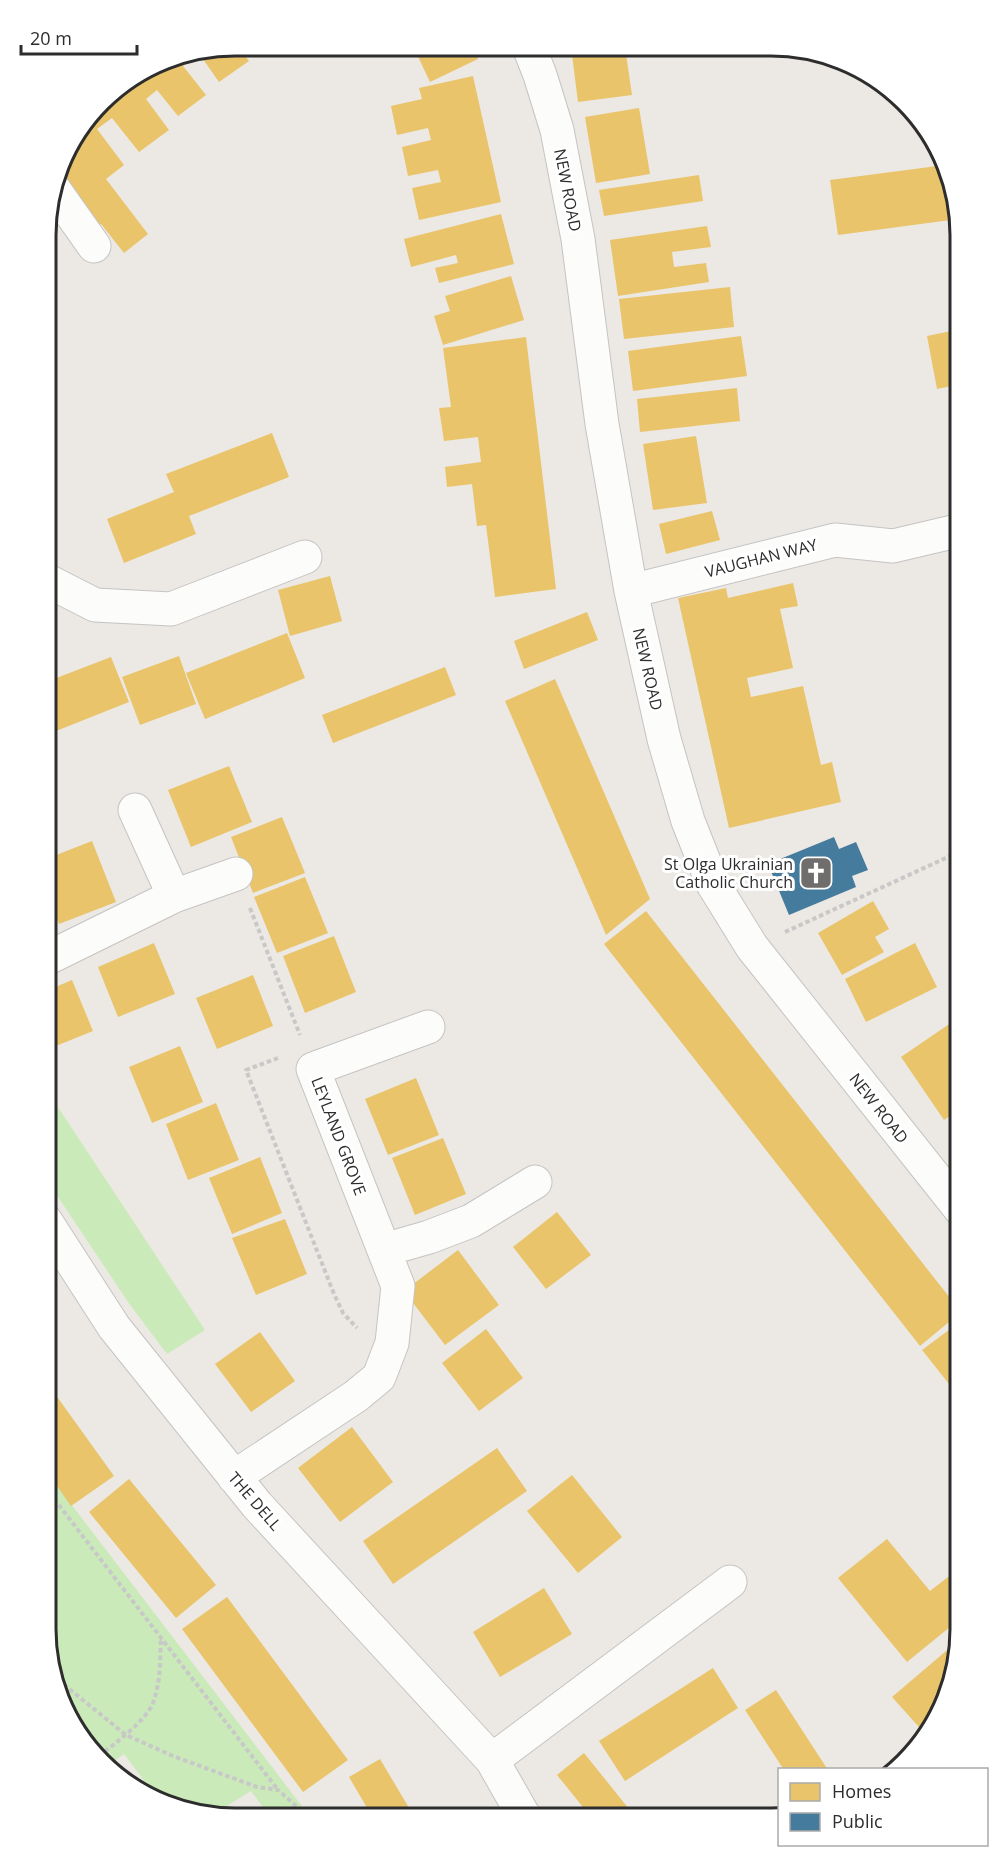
<svg xmlns="http://www.w3.org/2000/svg" width="1006" height="1864" viewBox="0 0 1006 1864" font-family="'Open Sans',sans-serif">
<style>
.green{fill:#cbeab9}
.homes{fill:#e9c46a}
.public{fill:#457b9d}
.lines{fill:none;stroke-linecap:round;stroke-linejoin:round}
.minor-casing{stroke:#c5c4c4;stroke-width:35}
.path{stroke:#c8c8c8;stroke-width:4;stroke-dasharray:4.5 3;stroke-linecap:butt}
.minor{stroke:#fcfcfb;stroke-width:33}
.labels{text-anchor:middle;stroke-width:6;stroke-linejoin:round;paint-order:stroke}
.street-label{font-size:16px;fill:#2d2d2d;stroke:#fff}
.poi-label{font-size:16px;fill:#2d2d2d;stroke:#fff;text-anchor:end}
.rim{fill:none;stroke:#2d2d2d;stroke-width:3}
</style>
<rect width="100%" height="100%" fill="#ece8e3"/>
<!-- green -->
<path class="green" d="M 46,1089 L 205,1330 L 167,1354 L 128,1302 L 46,1179 Z
M 45,1470 L 311,1818 L 271,1818 L 251,1791 L 209,1817 L 161,1803 L 124,1754 L 106,1767 L 55,1690 L 45,1629 Z"/>
<!-- homes -->
<path class="homes" d="M 234,45 L 246,45 L 240,49 L 249,61 L 219,82 L 198,52 Z
M 413,46 L 472,46 L 478,59 L 430,82 Z
M 571,47 L 625,47 L 632,95 L 578,102 Z
M 185,55 L 190,61 L 183,66 L 206,95 L 178,116 L 157,90 L 146,99 L 169,130 L 139,152 L 112,118 L 97,129 L 124,165 L 106,179 L 148,234 L 124,253 L 101,224 L 92,231 L 55,183 L 65,150 L 109,92 L 162,59 Z
M 473,76 L 501,202 L 419,220 L 412,188 L 441,182 L 438,170 L 408,176 L 402,147 L 431,140 L 428,128 L 397,135 L 391,106 L 422,99 L 419,88 Z
M 901,100 L 902,100 L 914,118 L 908,120 Z
M 639,108 L 650,174 L 596,183 L 585,117 Z
M 945,165 L 951,174 L 958,219 L 838,235 L 830,180 Z
M 699,175 L 703,201 L 604,216 L 599,190 Z
M 47,211 L 53,220 L 47,224 Z
M 501,214 L 514,264 L 439,283 L 435,268 L 458,263 L 456,255 L 411,267 L 404,239 Z
M 707,226 L 711,247 L 672,252 L 674,267 L 706,263 L 709,282 L 618,296 L 610,240 Z
M 511,276 L 524,320 L 443,345 L 434,316 L 450,311 L 445,296 Z
M 730,287 L 734,327 L 624,339 L 619,299 Z
M 961,329 L 961,384 L 937,389 L 927,336 Z
M 741,336 L 747,376 L 633,391 L 628,351 Z
M 526,337 L 556,589 L 495,597 L 486,525 L 477,526 L 472,484 L 447,487 L 445,467 L 481,462 L 478,437 L 444,441 L 439,408 L 451,407 L 443,348 Z
M 737,388 L 740,421 L 640,432 L 637,399 Z
M 272,433 L 289,477 L 189,516 L 196,534 L 124,563 L 107,519 L 174,492 L 166,474 Z
M 696,436 L 707,503 L 653,510 L 643,444 Z
M 712,511 L 720,540 L 666,554 L 659,524 Z
M 330,576 L 342,621 L 290,636 L 278,590 Z
M 793,583 L 798,606 L 780,609 L 793,668 L 747,678 L 751,697 L 803,686 L 821,765 L 832,762 L 841,802 L 729,828 L 678,598 L 726,588 L 728,598 Z
M 587,612 L 598,640 L 524,669 L 514,641 Z
M 287,633 L 305,678 L 205,719 L 186,673 Z
M 179,656 L 196,704 L 140,725 L 122,677 Z
M 111,657 L 129,702 L 46,735 L 46,682 Z
M 445,667 L 456,695 L 333,743 L 322,715 Z
M 555,679 L 650,899 L 606,935 L 505,701 Z
M 229,766 L 252,822 L 191,847 L 168,790 Z
M 282,817 L 305,873 L 253,893 L 231,837 Z
M 92,841 L 116,902 L 59,924 L 46,891 L 46,859 Z
M 305,877 L 328,933 L 277,953 L 254,897 Z
M 873,901 L 889,929 L 875,937 L 884,952 L 842,975 L 818,933 Z
M 646,911 L 961,1312 L 920,1346 L 604,944 Z
M 334,936 L 356,992 L 305,1013 L 283,956 Z
M 154,943 L 175,994 L 118,1017 L 98,967 Z
M 915,943 L 937,987 L 866,1022 L 845,979 Z
M 253,975 L 273,1026 L 217,1049 L 196,998 Z
M 72,980 L 93,1031 L 46,1050 L 46,991 Z
M 961,1016 L 961,1108 L 944,1120 L 901,1057 Z
M 180,1046 L 203,1102 L 152,1123 L 129,1067 Z
M 416,1078 L 439,1135 L 388,1155 L 365,1099 Z
M 216,1103 L 239,1160 L 188,1180 L 166,1124 Z
M 443,1138 L 466,1194 L 415,1215 L 392,1158 Z
M 260,1157 L 282,1213 L 232,1234 L 209,1178 Z
M 557,1212 L 591,1255 L 546,1289 L 513,1247 Z
M 285,1219 L 307,1274 L 256,1295 L 232,1238 Z
M 458,1250 L 499,1305 L 445,1345 L 404,1291 Z
M 961,1321 L 961,1399 L 922,1350 Z
M 486,1329 L 523,1378 L 479,1411 L 442,1363 Z
M 260,1332 L 295,1381 L 251,1412 L 215,1364 Z
M 45,1380 L 114,1476 L 71,1506 L 45,1469 Z
M 352,1427 L 393,1482 L 340,1522 L 298,1468 Z
M 497,1448 L 527,1491 L 393,1584 L 363,1541 Z
M 572,1475 L 622,1537 L 578,1573 L 527,1511 Z
M 129,1479 L 216,1585 L 176,1618 L 89,1512 Z
M 887,1539 L 930,1591 L 957,1570 L 961,1574 L 961,1618 L 907,1662 L 838,1578 Z
M 544,1588 L 572,1634 L 500,1677 L 473,1632 Z
M 227,1597 L 348,1760 L 303,1792 L 182,1629 Z
M 959,1640 L 961,1642 L 947,1702 L 927,1736 L 892,1697 Z
M 713,1668 L 738,1708 L 625,1781 L 599,1741 Z
M 776,1690 L 828,1770 L 784,1770 L 745,1710 Z
M 584,1753 L 637,1819 L 579,1818 L 587,1812 L 557,1775 Z
M 380,1759 L 415,1818 L 373,1818 L 349,1777 Z
M 114,1764 L 129,1785 L 110,1772 L 107,1768 Z"/>
<!-- public -->
<path class="public" d="M 834,837 L 839,849 L 856,842 L 868,870 L 852,876 L 856,887 L 789,915 L 768,864 Z"/>
<g class="lines">
<defs>
<path id="minor" d="M 529,47 L 540,75 L 557,130 L 578,239 L 602,424 L 631,591 L 664,739 L 688,821 L 713,884 L 752,947 L 961,1210
M 53,188 L 94,246
M 46,580 L 95,605 L 171,609 L 305,557
M 631,591 L 835,540 L 893,546 L 961,530
M 174,896 L 236,874
M 46,959 L 174,896 L 135,810
M 45,1220 L 114,1327 L 257,1505 L 492,1760 L 525,1818
M 384,1250 L 429,1237 L 471,1221 L 535,1182
M 234,1477 L 356,1396 L 379,1377 L 392,1343 L 398,1286 L 313,1069 L 428,1027
M 492,1760 L 730,1582"/>
</defs>
<!-- minor casing -->
<use href="#minor" class="minor-casing"/>
<!-- path -->
<path class="path" d="M 250,908 L 300,1035
M 785,932 L 961,851
M 278,1058 L 246,1070 L 334,1294 L 343,1313 L 357,1328
M 45,1487 L 278,1790
M 52,1675 L 126,1735 L 173,1756 L 257,1787 L 278,1790 L 310,1818
M 99,1756 C 114,1744 146,1721 153,1703 C 161,1682 160,1659 161,1637"/>
<!-- minor -->
<use href="#minor" class="minor"/>
</g>
<!-- icons -->
<defs>
<symbol id="church-square" viewBox="-11 -11 22 22"><rect x="-9" y="-9" width="18" height="18" rx="4" fill="#706e6d" stroke="#fff"/><path d="M-1.2-6h2.4v3.5h3.3v2.4h-3.3V6h-2.4V-.1h-3.3v-2.4h3.3Z" fill="#fff"/></symbol>
</defs>
<g fill-rule="evenodd">
<use href="#church-square" x="797" y="854" width="38" height="38"/>
</g>
<g class="labels">
<!-- street labels -->
<g class="street-label">
<text transform="translate(568 190) rotate(79)" y="6">NEW ROAD</text>
<text transform="translate(761 558) rotate(-14)" y="6">VAUGHAN WAY</text>
<text transform="translate(648 669) rotate(77)" y="6">NEW ROAD</text>
<text transform="translate(879 1108) rotate(52)" y="6">NEW ROAD</text>
<text transform="translate(339 1136) rotate(69)" y="6">LEYLAND GROVE</text>
<text transform="translate(255 1501) rotate(49)" y="6">THE DELL</text>
</g>
<!-- poi labels -->
<g class="poi-label">
<text x="793" y="870">St Olga Ukrainian<tspan x="793" dy="18">Catholic Church</tspan></text>
</g>
</g>
<!-- crop -->
<path d="M0 0H1006V1864H0ZM235 56H771A179 179 0 0 1 950 235V1629A179 179 0 0 1 771 1808H235A179 179 0 0 1 56 1629V235A179 179 0 0 1 235 56Z" fill="#fff" fill-rule="evenodd"/>
<path class="rim" d="M235 56H771A179 179 0 0 1 950 235V1629A179 179 0 0 1 771 1808H235A179 179 0 0 1 56 1629V235A179 179 0 0 1 235 56Z"/>
<!-- legend -->
<rect x="778" y="1768" width="210" height="78" fill="#ffffff" stroke="#ababab" stroke-width="1.5"/>
<rect x="790" y="1783" width="30" height="18" fill="#e9c46a" stroke="#ababab" stroke-width="1.5"/>
<text x="832" y="1798" font-size="18" fill="#2d2d2d">Homes</text>
<rect x="790" y="1813" width="30" height="18" fill="#457b9d" stroke="#ababab" stroke-width="1.5"/>
<text x="832" y="1828" font-size="18" fill="#2d2d2d">Public</text>
<!-- scale -->
<path d="M21 45v9h116v-9" fill="none" stroke="#2d2d2d" stroke-width="3"/>
<text x="30" y="45" font-size="18" fill="#2d2d2d" stroke="#ffffff" stroke-width="4.5" paint-order="stroke">20 m</text>
</svg>
